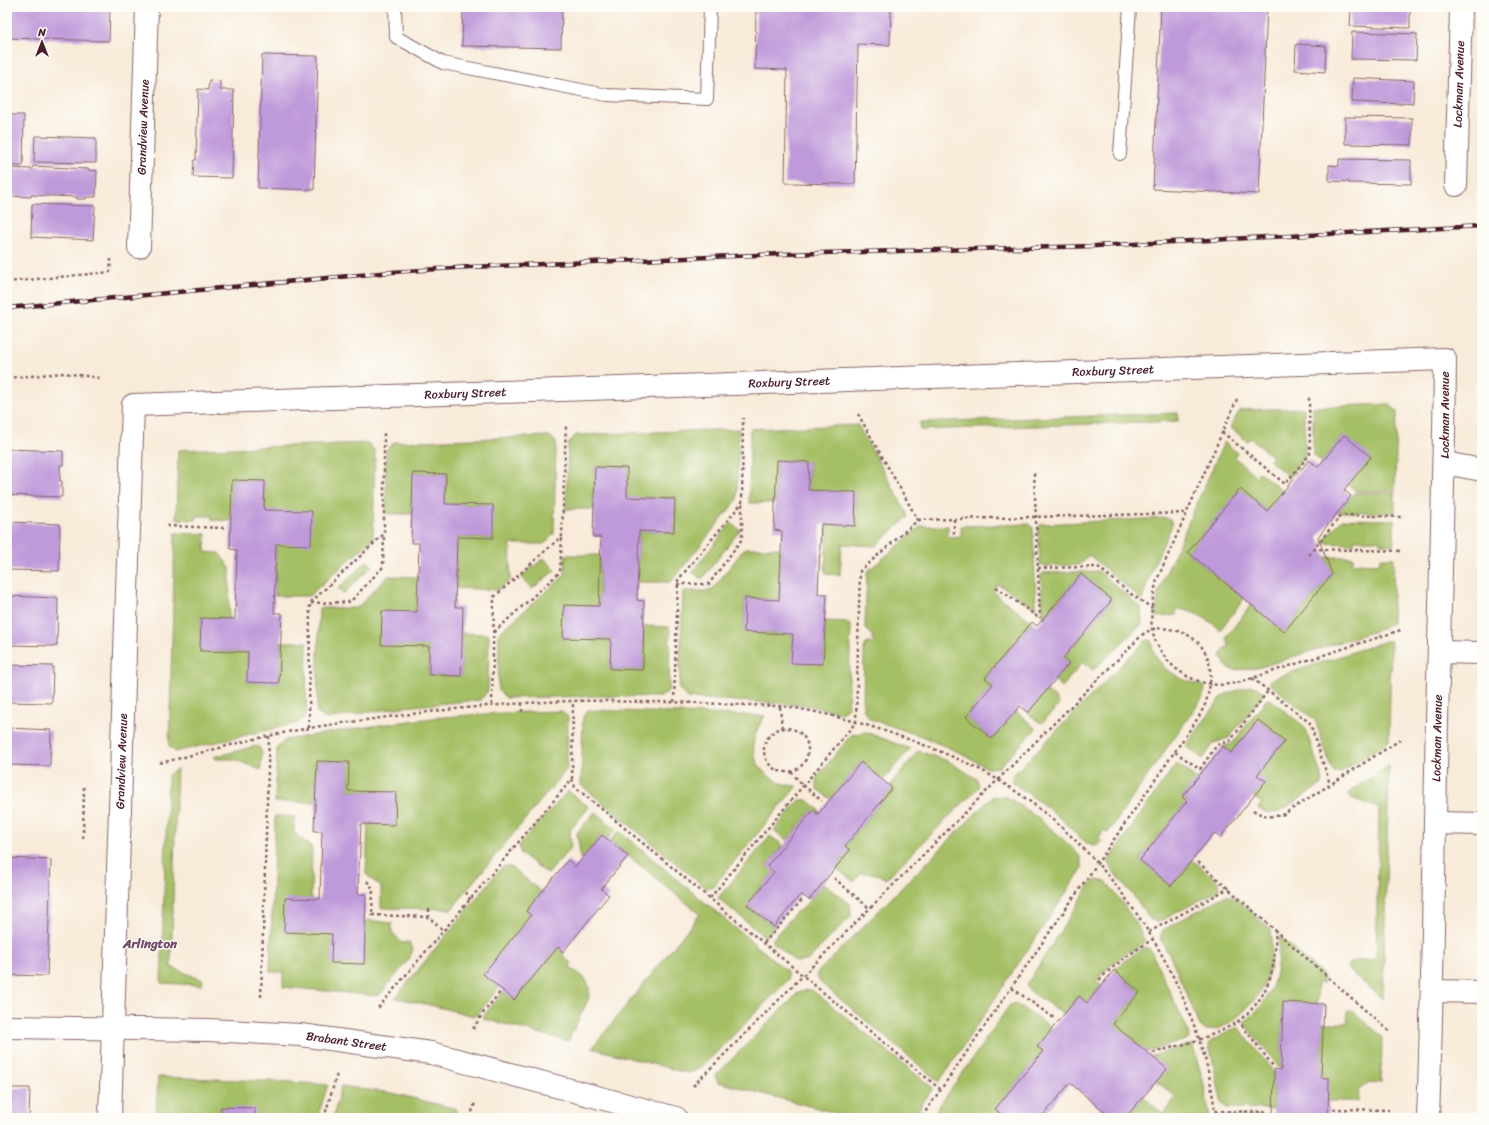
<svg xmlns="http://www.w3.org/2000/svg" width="1489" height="1125" viewBox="0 0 1489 1125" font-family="Sriracha,sans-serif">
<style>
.green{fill:#a5bf65;stroke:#786f48}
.building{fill:#bf9ada}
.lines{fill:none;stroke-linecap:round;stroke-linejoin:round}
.lane-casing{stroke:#876668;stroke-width:14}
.street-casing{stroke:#876668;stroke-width:24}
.path{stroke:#876668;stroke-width:2.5;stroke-dasharray:3 3;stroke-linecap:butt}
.lane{stroke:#fff;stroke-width:12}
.street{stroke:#fff;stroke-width:22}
.rail-casing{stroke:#4a1f2b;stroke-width:4.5}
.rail{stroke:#fdfcf7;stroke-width:3;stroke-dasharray:9;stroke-linecap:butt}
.labels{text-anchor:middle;stroke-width:3;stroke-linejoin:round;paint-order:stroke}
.street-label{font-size:12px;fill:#4a1f2b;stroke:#fdfcf7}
.neighbourhood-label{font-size:13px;font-weight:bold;fill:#734a68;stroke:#fdfcf7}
</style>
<rect width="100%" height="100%" fill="#fdfcf7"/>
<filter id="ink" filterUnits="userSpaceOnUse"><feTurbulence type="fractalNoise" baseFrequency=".025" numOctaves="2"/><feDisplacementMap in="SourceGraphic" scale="8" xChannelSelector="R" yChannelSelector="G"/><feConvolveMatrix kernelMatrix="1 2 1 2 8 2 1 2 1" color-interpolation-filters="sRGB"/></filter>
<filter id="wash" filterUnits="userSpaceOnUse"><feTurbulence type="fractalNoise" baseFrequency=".012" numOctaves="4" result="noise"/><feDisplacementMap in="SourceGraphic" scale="16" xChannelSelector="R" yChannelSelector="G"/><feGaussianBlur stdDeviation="0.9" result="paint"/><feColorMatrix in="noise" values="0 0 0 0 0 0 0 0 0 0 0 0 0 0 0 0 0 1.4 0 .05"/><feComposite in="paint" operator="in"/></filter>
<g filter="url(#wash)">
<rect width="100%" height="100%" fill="#f8ebd9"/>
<!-- green -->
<path class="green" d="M 1390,404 L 1397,412 L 1395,491 L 1355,491 L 1348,484 L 1370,457 L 1344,435 L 1322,462 L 1313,455 L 1313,407 Z
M 1304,408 L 1305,457 L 1289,477 L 1269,460 L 1272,457 L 1251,438 L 1247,441 L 1230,427 L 1240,410 Z
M 1178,413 L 1178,421 L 920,430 L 920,422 Z
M 858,425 L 906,511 L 908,517 L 876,546 L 842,544 L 840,575 L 825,574 L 827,525 L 855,525 L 856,493 L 808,490 L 809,462 L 777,460 L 775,503 L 749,503 L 750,429 Z
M 739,429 L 737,500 L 671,582 L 637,582 L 639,531 L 674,532 L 675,499 L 627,497 L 627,468 L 595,467 L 594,509 L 566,509 L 568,444 L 576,435 Z
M 550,436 L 556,442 L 554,534 L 544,544 L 511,544 L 510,580 L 498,590 L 456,588 L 457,537 L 492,538 L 493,505 L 445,504 L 446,474 L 414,473 L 412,514 L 388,514 L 386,511 L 386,450 L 395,442 Z
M 1224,442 L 1237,453 L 1234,457 L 1256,476 L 1259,472 L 1284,492 L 1267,511 L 1240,489 L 1188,552 L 1244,599 L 1220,630 C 1209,619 1192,610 1177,609 L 1176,615 L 1156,617 L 1158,594 L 1163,580 Z
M 368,443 L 375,451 L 373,539 L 309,596 L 275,596 L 276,544 L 264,510 L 264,481 L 232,480 L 231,521 L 212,520 L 212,516 L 197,516 L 196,520 L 176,519 L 178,450 Z
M 1354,493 L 1395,493 L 1395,513 L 1338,512 Z
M 1166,518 L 1170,519 L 1172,525 L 1170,530 L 1154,564 L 1142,600 L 1089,555 L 1080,565 L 1042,566 L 1040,564 L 1038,527 L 1041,524 Z
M 1342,519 L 1394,520 L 1394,545 L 1380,544 L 1380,540 L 1354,540 L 1354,544 L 1322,543 Z
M 731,523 L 740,530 L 702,579 L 692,572 Z
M 1030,524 L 1033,528 L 1036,606 L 1035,608 L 998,584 L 993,592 L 1032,622 L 985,677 L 993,684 L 966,717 L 992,739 L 1016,711 L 1036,729 L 999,767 L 987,768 L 963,754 L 921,736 L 870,719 L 863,709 L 864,649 L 866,644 L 873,642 L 873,635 L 871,634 L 865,628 L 867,572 L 921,526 L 948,526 L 948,537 L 961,536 L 961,526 Z
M 175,533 L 206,534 L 205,552 L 219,553 L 230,568 L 229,619 L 201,618 L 200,651 L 248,652 L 247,682 L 279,683 L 281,642 L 307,642 L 306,716 L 298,723 L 175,752 L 169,746 Z
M 745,548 L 781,548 L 779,600 L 745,598 L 744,632 L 793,634 L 792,662 L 823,664 L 825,621 L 847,622 L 851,627 L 848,707 L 842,713 L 804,705 L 687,698 L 679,689 L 683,591 L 711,591 Z
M 565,555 L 600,555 L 599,606 L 564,605 L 563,638 L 611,639 L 610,669 L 643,670 L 644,626 L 669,627 L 670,631 L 669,690 L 661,697 L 595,696 L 506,698 L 498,690 L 499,633 L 565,575 Z
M 1325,557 L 1353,557 L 1353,563 L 1379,564 L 1380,558 L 1394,558 L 1392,623 L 1384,628 L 1258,668 L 1234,670 L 1230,669 L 1226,666 L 1221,655 L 1225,649 L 1229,647 L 1226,637 L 1251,605 L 1284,632 L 1332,574 Z
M 544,558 L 555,570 L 532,589 L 521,577 Z
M 367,561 L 372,566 L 343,594 L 338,589 Z
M 1099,571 L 1141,608 L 1142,624 L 1093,670 L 1083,662 L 1062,687 L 1054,680 L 1069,663 L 1063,658 L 1112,600 L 1081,574 L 1043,619 L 1041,575 L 1043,573 Z
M 388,576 L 418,577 L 429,646 L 429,675 L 461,676 L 462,633 L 489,634 L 488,691 L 480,700 L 402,707 L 326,719 L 317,713 L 319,608 L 357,608 Z
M 1149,640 L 1151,641 L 1153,650 L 1156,657 L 1167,670 L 1184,680 L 1204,686 L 1205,690 L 1203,697 L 1197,706 L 1171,742 L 1108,833 L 1104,830 L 1098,839 L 1102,841 L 1098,845 L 1092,846 C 1080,840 1071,828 1061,819 C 1046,806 1030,795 1013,783 L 1012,776 L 1145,641 Z
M 1386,641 L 1390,641 L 1391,644 L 1389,741 L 1341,772 L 1334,772 L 1331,767 L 1315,720 L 1270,684 L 1269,681 L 1274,678 Z
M 1250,686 L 1257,687 L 1263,691 L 1263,695 L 1229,738 L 1214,743 L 1203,759 L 1186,746 L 1220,699 L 1226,694 Z
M 1046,690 L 1056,699 L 1059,705 L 1042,723 L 1039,722 L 1028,713 Z
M 1270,699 L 1305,727 L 1323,781 L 1321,785 L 1279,812 C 1270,814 1265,813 1258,808 L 1262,803 L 1253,797 L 1265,782 L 1257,775 L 1285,741 L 1259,720 L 1231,753 L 1223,746 L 1232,744 L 1266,700 Z
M 588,710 L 765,716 C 762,722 757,728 755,735 C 747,764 771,785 797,786 L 712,888 L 706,888 L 581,785 L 583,716 Z
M 562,711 L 568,717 L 567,769 L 470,886 L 452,909 L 381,908 L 381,887 L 366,874 L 368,824 L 395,825 L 396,792 L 348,791 L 349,762 L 317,761 L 315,802 L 275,802 L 277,748 L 285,740 C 331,732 378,725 424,719 C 470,714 516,712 562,711 Z
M 866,732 L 910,749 L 883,780 L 861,762 L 830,799 L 817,789 L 817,777 L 851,735 Z
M 256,746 L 259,747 L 262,752 L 261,770 L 234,759 L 216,759 L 214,757 Z
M 918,751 L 948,761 L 977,779 L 979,787 L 886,879 L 877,874 L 861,873 L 854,882 L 836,868 L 850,850 L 845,846 L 892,788 L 890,785 Z
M 1175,765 L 1178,765 L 1197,779 L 1182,797 L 1187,801 L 1140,860 L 1171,886 L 1192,860 L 1218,881 L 1219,888 L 1217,891 L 1157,923 L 1150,919 L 1136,899 L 1112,870 L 1108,861 Z
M 1389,766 L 1383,999 L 1352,973 L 1348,968 L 1350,963 L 1358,960 L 1376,959 L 1379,808 L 1354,799 L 1351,798 L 1349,794 L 1353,789 Z
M 177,769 L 171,967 L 203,980 L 202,985 L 161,983 L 168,775 Z
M 568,791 L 589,807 L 570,830 L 571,847 L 548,874 L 521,854 L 519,848 L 521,842 Z
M 1005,796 C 1026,809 1046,823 1065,841 C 1070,846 1076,851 1080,857 C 1082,861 1082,865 1082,869 L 939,1082 L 820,982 L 816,974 L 992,797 Z
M 799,800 L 808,800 L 820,811 L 818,814 L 812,810 L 787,840 L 774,830 Z
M 595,812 L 616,829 L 607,839 L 602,835 L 581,860 L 577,833 Z
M 275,816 L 295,817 L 294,833 L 312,847 L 311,899 L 332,934 L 364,964 L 366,920 L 392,923 L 392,932 L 402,943 L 409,942 L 413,949 L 409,959 L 379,996 L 283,987 L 283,972 L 270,972 Z
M 619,831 L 787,971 L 788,980 L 703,1066 C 698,1070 693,1072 687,1073 L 592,1048 L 700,914 L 610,841 Z
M 770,836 L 783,845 L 767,866 L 774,872 L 747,905 L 774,927 L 765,937 L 718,898 Z
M 505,866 L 511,867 L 542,892 L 526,911 L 531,915 L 499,987 L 478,1014 L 474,1016 L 426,1004 L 395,998 L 502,867 Z
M 1097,880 L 1106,882 L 1109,885 C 1117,896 1142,928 1144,941 C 1141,948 1130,951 1124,955 C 1113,962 1104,971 1096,981 L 1101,985 L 1087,1003 L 1079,996 L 1063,1014 L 1030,991 L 1027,987 L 1027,984 L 1091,883 Z
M 824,883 L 850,904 L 851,916 L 807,961 L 796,962 L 771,941 L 796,912 L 801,910 Z
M 1226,895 L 1237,899 L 1271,930 C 1272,949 1272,967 1264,985 C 1258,1001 1216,1044 1200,1026 L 1172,960 L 1160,938 L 1163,930 Z
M 1279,936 L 1323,975 L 1324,980 L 1323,983 L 1318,983 L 1317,1004 L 1283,1002 L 1281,1070 L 1244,1023 C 1275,996 1278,976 1279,936 Z
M 558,947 L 563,952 L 564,957 L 571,963 L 570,968 C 585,977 592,981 588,1000 L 568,1041 L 484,1019 L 484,1015 L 504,991 L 515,1000 Z
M 1145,947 L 1150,949 L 1190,1035 L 1188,1036 L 1189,1039 L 1147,1052 L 1113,1024 L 1140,992 L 1114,970 L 1124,961 Z
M 812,990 L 933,1088 L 913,1118 L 855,1118 L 718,1082 L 715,1076 L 800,991 Z
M 1014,1003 L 1052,1028 L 1037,1046 L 1043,1051 L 995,1109 L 1006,1118 L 931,1118 L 1009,1006 Z
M 1348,1010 L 1352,1010 L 1382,1037 L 1381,1083 L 1369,1082 L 1359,1091 L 1358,1101 L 1328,1101 L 1329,1078 L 1321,1078 L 1323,1023 L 1347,1023 Z
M 1238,1027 L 1274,1072 L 1273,1109 L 1227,1108 L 1222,1104 L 1209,1045 L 1211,1041 Z
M 1192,1044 L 1203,1080 L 1210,1118 L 1125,1118 L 1143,1097 L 1163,1114 L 1176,1097 L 1156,1081 L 1167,1068 L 1152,1056 Z
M 158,1077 L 292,1082 L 328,1085 L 317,1118 L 255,1118 L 221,1108 L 221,1118 L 156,1118 Z
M 341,1086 L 392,1093 L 457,1109 L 455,1118 L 333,1118 Z
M 1222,1116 L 1273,1116 L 1273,1118 L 1222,1118 Z"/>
<g id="blocks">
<!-- building -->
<path class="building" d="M 7,7 L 110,7 L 109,41 L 7,38 Z
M 288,7 L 326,7 L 326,10 L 288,10 Z
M 463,7 L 562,7 L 561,48 L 462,46 Z
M 756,7 L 891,7 L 890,45 L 858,44 L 855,184 L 785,183 L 787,70 L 755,69 Z
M 1161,7 L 1267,7 L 1259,194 L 1153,189 Z
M 1351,7 L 1410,7 L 1410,28 L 1350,26 Z
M 1352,32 L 1417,34 L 1416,60 L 1351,59 Z
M 1296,44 L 1326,46 L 1325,72 L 1295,70 Z
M 262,55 L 318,56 L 314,190 L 258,188 Z
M 1353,78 L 1414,81 L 1413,103 L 1403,102 L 1403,104 L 1352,102 Z
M 209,80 L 220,81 L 220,90 L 234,90 L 232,178 L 193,177 L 194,160 L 196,160 L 198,89 L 208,90 Z
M 9,115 L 24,115 L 23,166 L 7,166 L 7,123 L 9,124 Z
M 1345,117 L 1412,118 L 1412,145 L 1345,144 Z
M 35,136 L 96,138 L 96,163 L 34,162 Z
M 1339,159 L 1411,160 L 1411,184 L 1349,183 L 1349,182 L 1329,181 L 1329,165 L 1339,166 Z
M 33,166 L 88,169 L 88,170 L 97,171 L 96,197 L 86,197 L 86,199 L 77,199 L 77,197 L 31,195 L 31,197 L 9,196 L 9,194 L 7,194 L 7,168 L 32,169 Z
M 32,204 L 95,206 L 93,240 L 31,237 Z
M 1344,435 L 1371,457 L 1344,490 L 1351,496 L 1318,537 L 1332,574 L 1284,632 L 1188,552 L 1240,489 L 1267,511 L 1309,460 L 1318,467 Z
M 7,449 L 63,451 L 63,465 L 60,465 L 60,481 L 62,481 L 62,497 L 7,495 Z
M 777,460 L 809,462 L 808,490 L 856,492 L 855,526 L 821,524 L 818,594 L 827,594 L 823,664 L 791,663 L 793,634 L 744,632 L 745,598 L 779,600 L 782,531 L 774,530 Z
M 595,467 L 627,468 L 627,497 L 675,499 L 674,532 L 639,531 L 637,600 L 644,601 L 643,670 L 610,669 L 611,639 L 563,638 L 564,605 L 599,606 L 601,537 L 593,537 Z
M 413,473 L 446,474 L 445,504 L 493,505 L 493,538 L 457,537 L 455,607 L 463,607 L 461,676 L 429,675 L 429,646 L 381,645 L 382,611 L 417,612 L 419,543 L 411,543 Z
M 232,480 L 265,481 L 264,510 L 312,511 L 311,545 L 276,544 L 274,613 L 282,613 L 279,683 L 247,682 L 248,652 L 200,651 L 201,618 L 235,619 L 237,550 L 230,549 Z
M 7,522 L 60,524 L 59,571 L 7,570 Z
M 1081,574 L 1112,600 L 1063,658 L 1069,663 L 1028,713 L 1020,706 L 992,739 L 966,717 L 993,684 L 985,678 L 1032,622 L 1037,626 Z
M 7,596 L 58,598 L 57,646 L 7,645 Z
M 7,665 L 53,666 L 52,703 L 7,702 Z
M 1258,720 L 1285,741 L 1257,775 L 1266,781 L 1220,838 L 1214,833 L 1171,886 L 1140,860 L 1187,801 L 1182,797 L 1223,746 L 1231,753 Z
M 7,728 L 51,730 L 50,766 L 7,765 Z
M 317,761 L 349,762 L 348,791 L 396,792 L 395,825 L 361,824 L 358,894 L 366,894 L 364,964 L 331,963 L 332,934 L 284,932 L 285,898 L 320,899 L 322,831 L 314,831 Z
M 861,762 L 892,788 L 845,846 L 850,850 L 809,900 L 801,894 L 774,927 L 747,905 L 774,872 L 767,866 L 813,810 L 818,814 Z
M 602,835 L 628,856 L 601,889 L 609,895 L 563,952 L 558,947 L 514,1000 L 483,974 L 531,915 L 526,911 L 568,860 L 575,867 Z
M 7,858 L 51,860 L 47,976 L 7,975 Z
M 1114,970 L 1140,992 L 1113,1024 L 1167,1069 L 1125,1118 L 1112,1118 L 1070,1083 L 1041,1118 L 1006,1118 L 995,1109 L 1043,1051 L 1037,1047 L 1079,996 L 1087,1003 Z
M 1283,1002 L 1324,1004 L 1321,1078 L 1329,1078 L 1328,1118 L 1273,1118 L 1274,1069 L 1281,1070 Z
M 7,1088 L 30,1088 L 29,1118 L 7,1118 Z
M 221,1107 L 255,1108 L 255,1118 L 221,1118 Z"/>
</g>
</g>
<g filter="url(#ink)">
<use href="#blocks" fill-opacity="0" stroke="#876668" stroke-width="1"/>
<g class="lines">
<defs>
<path id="lane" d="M 395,7 L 396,37 L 443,63 L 607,95 L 707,99 L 710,7
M 1120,154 L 1130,7"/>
<g id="street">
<path id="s1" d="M 1456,185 L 1461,7"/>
<path id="s2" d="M 139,247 L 147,7"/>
<path d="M 1445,463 L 1482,470"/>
<path d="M 1439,652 L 1482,653"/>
<path d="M 1435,823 L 1482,824"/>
<path d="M 1433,991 L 1482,992"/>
<path id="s3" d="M 7,1027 L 208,1030 L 301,1035 L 431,1053 L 676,1118"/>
<path id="s4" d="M 110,1118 L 133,405 L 1445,359 C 1444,480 1440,600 1437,721 C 1434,854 1433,986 1428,1118"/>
</g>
</defs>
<!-- lane casing -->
<use href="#lane" class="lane-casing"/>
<!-- street casing -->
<use href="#street" class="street-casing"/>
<!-- path -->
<path class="path" d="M 7,282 L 110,272 L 111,259
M 7,378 L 64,373 L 100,378
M 1237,399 L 1157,580 C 1153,595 1150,612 1152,628 C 1157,657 1181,679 1210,684 C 1220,686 1230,684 1240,682 L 1401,630
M 1222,432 L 1285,484 L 1310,454 L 1309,397
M 1034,473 L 1040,618
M 954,519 L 954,537
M 918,520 L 1186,513
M 167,526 L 225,528
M 1313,549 L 1403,551
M 1309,555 L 1341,515 L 1404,517
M 1038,568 L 1098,567 L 1131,594 L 1152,608
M 677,584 L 709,584 L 742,539 L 742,504
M 996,587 L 1039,618
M 311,603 L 350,602 L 383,567 L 384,534
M 494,632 L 560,572 L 562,537
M 1252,678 L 1310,723 L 1330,784
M 674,702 L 678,580 L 742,503 L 743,418
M 522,703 L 522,712
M 492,705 L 494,597 L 562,536 L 566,424
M 780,707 L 782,728
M764 750a22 22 0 1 1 44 0a22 22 0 1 1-44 0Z
M 309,728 L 310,603 L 384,534 L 384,432
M 1175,752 L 1200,769 L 1217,745 L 1230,741 L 1268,691
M 160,763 C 210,751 259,736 310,728 C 331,724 352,722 373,719 C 439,710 504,703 570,701 C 598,700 626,702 653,702 C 685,702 717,704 749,705 C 766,706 784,705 800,709 C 846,717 891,732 934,749 C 956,758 978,767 998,780 C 1098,841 1170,943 1204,1055 C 1210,1076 1213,1097 1216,1118
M 791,772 L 803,785 L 822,801
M 572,779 L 575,787 L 940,1089
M 1253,810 C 1264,817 1272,818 1284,814 L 1400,740
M 83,838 L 84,784
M 1198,862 L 1391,1033
M 834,878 L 869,908
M 367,881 L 373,889 L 372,915 L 429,917 L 443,931
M 466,892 L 470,900
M 710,898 L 856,722 L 860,571 L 918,520 L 858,414
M 429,909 L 429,917
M 1149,932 L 1229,888
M 764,943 L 802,900
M 1099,980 C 1116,963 1133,952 1153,939
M 1012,988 L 1054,1018
M 261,997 L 269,736
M 378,1008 L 572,779 L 573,701
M 1238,1020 L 1273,1066
M 473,1029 L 483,1013 L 501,991
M 1153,1053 C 1172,1047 1192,1043 1211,1035 C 1260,1017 1278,980 1275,930
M 693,1086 L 1142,635 C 1153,627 1160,627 1174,630 C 1208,638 1216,667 1207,698 C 1206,705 1201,712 1198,718 L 921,1118
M 1333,1109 L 1389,1110
M 1215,1111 L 1268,1112
M 324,1118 L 337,1074
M 470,1118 L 475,1103"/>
<!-- lane -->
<use href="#lane" class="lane"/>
<!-- street -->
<use href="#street" class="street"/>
<defs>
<path id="rail" d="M 7,308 L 392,272 L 470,267 L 783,254 L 1095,246 L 1482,226"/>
</defs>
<!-- rail casing -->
<use href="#rail" class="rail-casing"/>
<!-- rail -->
<use href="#rail" class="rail"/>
</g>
</g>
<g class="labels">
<!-- street labels -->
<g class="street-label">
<text dy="4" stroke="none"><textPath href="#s1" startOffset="101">Lockman Avenue</textPath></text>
<text dy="4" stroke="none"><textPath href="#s2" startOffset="120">Grandview Avenue</textPath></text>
<text dy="4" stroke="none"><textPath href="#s4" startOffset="1694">Roxbury Street</textPath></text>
<text dy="4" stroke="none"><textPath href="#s4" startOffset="1370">Roxbury Street</textPath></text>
<text dy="4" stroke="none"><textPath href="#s4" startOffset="1046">Roxbury Street</textPath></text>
<text transform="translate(1445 415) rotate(-90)" y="4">Lockman Avenue</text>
<text transform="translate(1437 738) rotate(-89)" y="4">Lockman Avenue</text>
<text dy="4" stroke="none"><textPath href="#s4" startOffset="357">Grandview Avenue</textPath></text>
<text dy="4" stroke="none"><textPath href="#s3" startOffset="340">Brabant Street</textPath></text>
</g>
<!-- neighbourhood labels -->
<g class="neighbourhood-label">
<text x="150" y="948">Arlington</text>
</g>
</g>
<!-- margin -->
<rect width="1489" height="1125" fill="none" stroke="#fdfcf7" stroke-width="24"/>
<!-- north arrow -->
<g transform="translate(42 42)" stroke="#fdfcf7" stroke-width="3" paint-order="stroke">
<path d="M0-3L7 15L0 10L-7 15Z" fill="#4a1f2b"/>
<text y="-6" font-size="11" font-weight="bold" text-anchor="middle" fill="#4a1f2b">N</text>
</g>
</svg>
